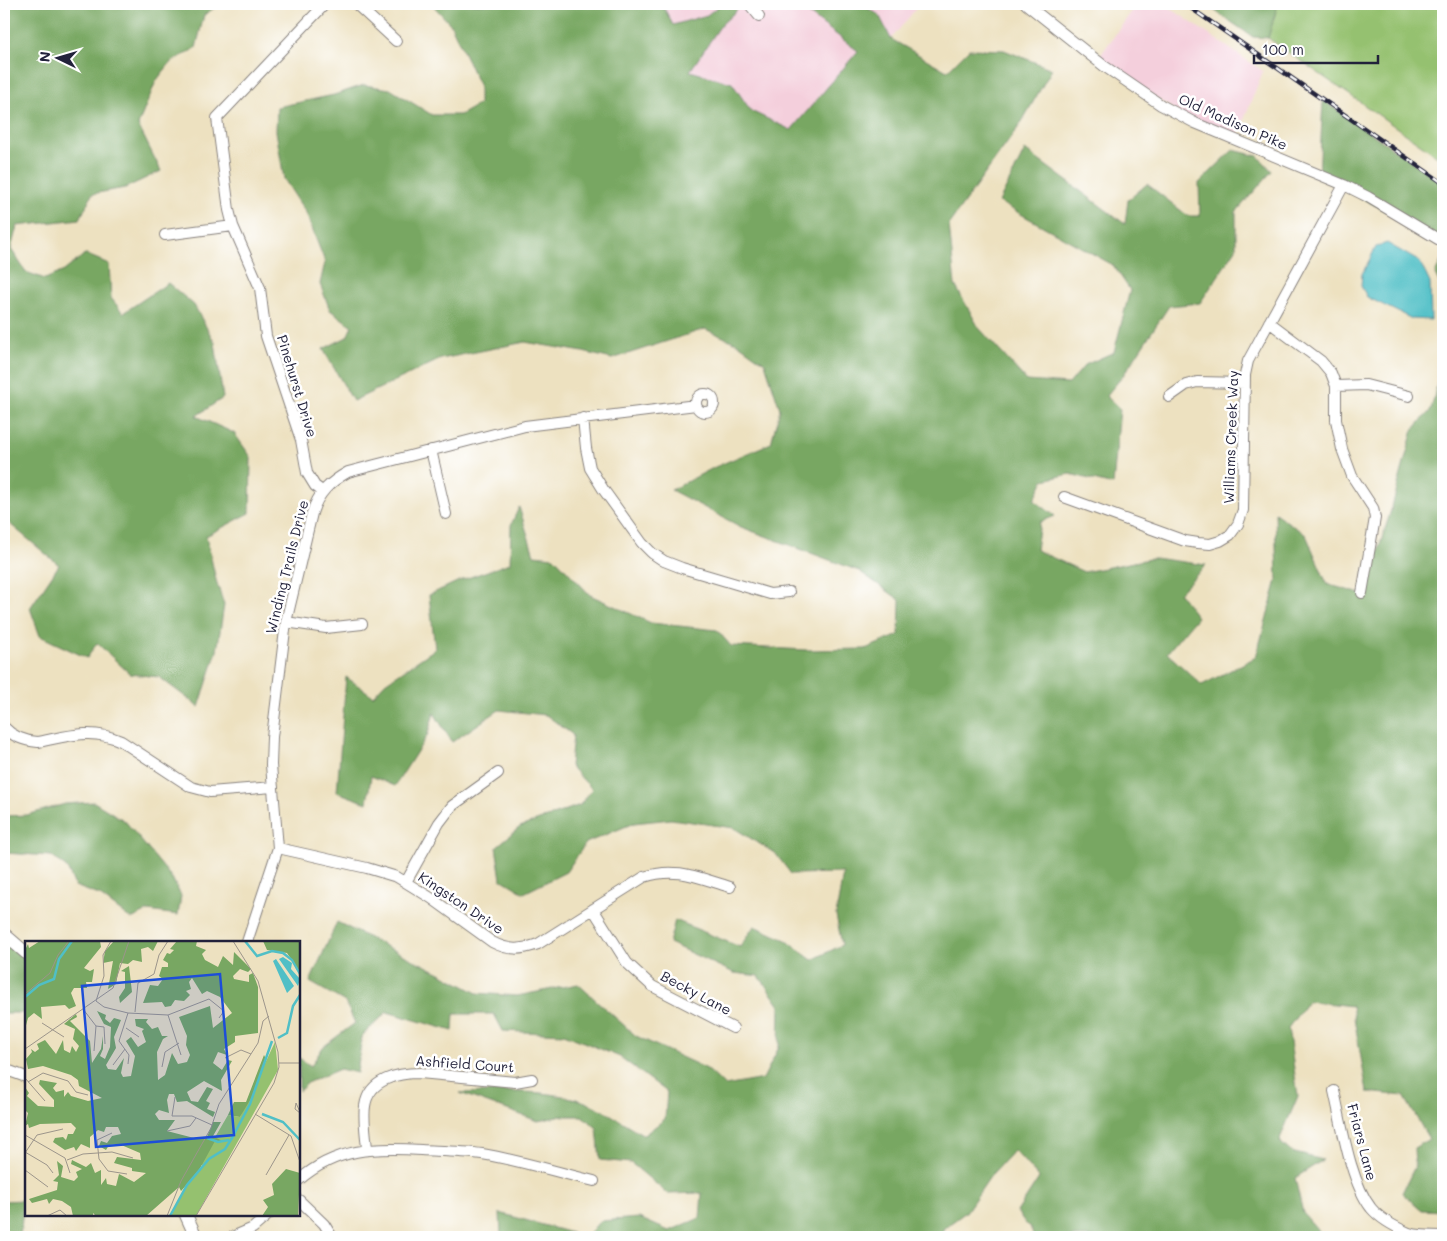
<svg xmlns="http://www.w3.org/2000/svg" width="1447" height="1241" viewBox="0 0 1447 1241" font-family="Mali,sans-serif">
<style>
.built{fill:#f4cfdc}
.green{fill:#95c16f;stroke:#5c7255}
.forest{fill:#78a762;stroke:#4d644e}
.water{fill:#50bfc6;stroke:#397080}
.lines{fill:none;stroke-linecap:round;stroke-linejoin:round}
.minor-casing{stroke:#88827e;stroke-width:12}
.tertiary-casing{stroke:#88827e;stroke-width:14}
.minor{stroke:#fff;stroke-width:10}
.tertiary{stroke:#fff;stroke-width:12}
.rail-casing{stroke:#22223b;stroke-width:4.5}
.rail{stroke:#fff;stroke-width:2.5;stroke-dasharray:8;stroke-linecap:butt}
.labels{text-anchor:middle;stroke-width:5;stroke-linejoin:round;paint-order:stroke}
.street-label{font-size:14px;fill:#22223b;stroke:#fff}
.inset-river{fill:none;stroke:#50bfc6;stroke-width:2.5}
.inset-road{fill:none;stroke:#9c958b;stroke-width:1}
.view{fill:#1d4ed8;fill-opacity:0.15;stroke:#1d4ed8;stroke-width:2.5}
.inset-edge{fill:none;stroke:#22223b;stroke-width:2.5}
</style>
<rect width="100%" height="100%" fill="#fff"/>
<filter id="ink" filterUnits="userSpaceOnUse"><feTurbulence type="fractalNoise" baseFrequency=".02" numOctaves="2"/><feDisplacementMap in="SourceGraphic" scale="10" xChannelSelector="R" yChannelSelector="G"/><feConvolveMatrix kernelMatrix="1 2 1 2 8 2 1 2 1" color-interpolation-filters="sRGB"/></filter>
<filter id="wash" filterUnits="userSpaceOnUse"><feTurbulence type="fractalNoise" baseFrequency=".0096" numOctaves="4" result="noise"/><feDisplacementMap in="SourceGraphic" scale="20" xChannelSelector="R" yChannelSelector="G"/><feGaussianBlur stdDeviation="1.12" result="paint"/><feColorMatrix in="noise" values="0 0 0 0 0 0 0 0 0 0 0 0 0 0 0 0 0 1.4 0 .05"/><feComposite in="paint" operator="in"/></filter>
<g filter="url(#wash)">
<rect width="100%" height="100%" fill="#ede1c0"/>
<!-- built -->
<path class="built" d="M 662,4 L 721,4 L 707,15 L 673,25 Z
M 734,4 L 796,4 L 858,51 L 791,130 L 751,111 L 732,83 L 690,71 L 721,25 L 737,10 Z
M 861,4 L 920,4 L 891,39 L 879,15 Z
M 1137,4 L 1164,4 L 1263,71 L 1236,140 L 1195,123 L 1097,60 Z"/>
<!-- green -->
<path class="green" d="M 1278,4 L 1443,4 L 1443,160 L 1268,38 Z"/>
<!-- forest -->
<path class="forest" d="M 4,4 L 220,4 L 204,15 L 196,48 L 171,62 L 156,81 L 138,125 L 161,171 L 125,188 L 92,194 L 80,219 L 17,226 L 11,249 L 26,272 L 45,279 L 64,271 L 85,254 L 109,264 L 111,298 L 123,313 L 168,283 L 194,305 L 215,343 L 223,398 L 196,416 L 234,433 L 251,457 L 250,513 L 206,536 L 216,580 L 224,605 L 217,651 L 199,707 L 159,677 L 130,674 L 97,643 L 87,658 L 40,636 L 30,608 L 59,565 L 4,519 Z
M 432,4 L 662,4 L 673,25 L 707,15 L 721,4 L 734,4 L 738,9 L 721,25 L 690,71 L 732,83 L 751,111 L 791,130 L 858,51 L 796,4 L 861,4 L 879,15 L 891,39 L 947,71 L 969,49 L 1004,50 L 1052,69 L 1020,125 L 949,224 L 955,285 L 979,328 L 1027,381 L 1069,384 L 1085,365 L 1114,352 L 1130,290 L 1113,265 L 999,202 L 1025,150 L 1125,224 L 1128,200 L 1147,184 L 1188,216 L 1200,216 L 1199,183 L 1233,150 L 1258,156 L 1272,171 L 1236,212 L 1236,249 L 1200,303 L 1169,306 L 1122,377 L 1106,396 L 1120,409 L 1113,485 L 1070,474 L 1044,480 L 1034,500 L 1055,516 L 1040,522 L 1036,550 L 1084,572 L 1154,558 L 1206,565 L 1179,593 L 1197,617 L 1167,653 L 1202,685 L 1256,657 L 1277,580 L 1275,513 L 1306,535 L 1327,584 L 1364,595 L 1392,507 L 1413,430 L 1431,410 L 1443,358 L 1442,1087 L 1443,1211 L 1422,1210 L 1402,1193 L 1415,1166 L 1414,1148 L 1429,1139 L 1404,1096 L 1367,1092 L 1352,1006 L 1308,1001 L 1288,1028 L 1298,1096 L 1279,1141 L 1291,1152 L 1323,1160 L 1295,1178 L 1303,1213 L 1324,1237 L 1034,1237 L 1031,1230 L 1017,1212 L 1039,1178 L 1014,1150 L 992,1174 L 966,1212 L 944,1228 L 939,1237 L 501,1237 L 500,1213 L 586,1237 L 600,1221 L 639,1218 L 669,1231 L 700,1218 L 702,1193 L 668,1194 L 631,1163 L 600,1160 L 597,1128 L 582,1116 L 562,1116 L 538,1121 L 460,1093 C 499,1092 538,1089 576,1099 C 599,1105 623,1123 644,1135 L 665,1119 L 667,1092 L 620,1057 L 564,1034 L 503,1031 L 494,1014 L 454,1014 L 453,1031 L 387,1012 L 362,1036 L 357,1073 L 340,1069 L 309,1082 L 299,1091 L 299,1058 L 311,1066 L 323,1047 L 355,1023 L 345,1002 L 310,982 L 337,922 L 440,973 L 477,993 L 517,996 L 578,984 L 636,1036 L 707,1069 L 725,1086 L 763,1079 L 779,1047 L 780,1006 L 759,976 L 734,973 L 669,943 L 675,920 L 740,947 L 754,926 L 786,940 L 812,960 L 842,945 L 836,915 L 843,873 L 791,874 L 776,854 L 734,828 L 671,819 L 634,823 L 586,843 L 566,872 L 524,893 L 501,879 L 496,847 L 520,827 L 580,805 L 592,789 L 570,766 L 573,735 L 546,715 L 499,710 L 452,742 L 434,713 L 427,736 L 395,786 L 371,776 L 367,803 L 337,792 L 346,677 L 373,696 L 385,683 L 435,649 L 429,595 L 459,581 L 510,563 L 511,525 L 519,507 L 534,555 L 554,557 L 590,595 L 651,623 L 717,630 L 731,646 L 806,650 L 865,649 L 899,635 L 900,600 L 859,571 L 741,527 L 671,490 L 715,467 L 771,443 L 780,409 L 765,363 L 737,343 L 705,329 L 612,359 L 583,352 L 525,342 L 441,359 L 353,401 L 323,349 L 347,337 L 352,326 L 330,310 L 320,284 L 325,262 L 306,213 L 284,179 L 276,131 L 277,107 L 334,95 L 364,85 L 390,89 L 432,115 L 460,115 L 479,104 L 479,85 L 451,25 Z
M 1205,4 L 1278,4 L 1268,38 L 1253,37 Z
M 1323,100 L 1443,183 L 1443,242 L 1319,175 Z
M 1443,257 L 1443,290 L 1435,274 Z
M 94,802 L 125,821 L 172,878 L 181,896 L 178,915 L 148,911 L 131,919 L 99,895 L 75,886 L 67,868 L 51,856 L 4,853 L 4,816 L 27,815 L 65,804 Z
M 4,934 L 26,953 L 26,1013 L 4,1013 Z
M 24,1200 L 20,1237 L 4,1237 L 4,1201 Z"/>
<!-- water -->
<path class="water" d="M 1387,243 L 1420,262 L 1430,283 L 1431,320 L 1412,319 L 1367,297 L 1361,286 L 1362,274 L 1376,247 Z"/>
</g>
<g filter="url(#ink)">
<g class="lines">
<defs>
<path id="minor" d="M 356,4 L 396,41
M 749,4 L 759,16
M 1026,4 L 1104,66 L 1161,105 L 1195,123 L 1344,185 L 1368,197 L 1443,242
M 165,235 L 233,226
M 1269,322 L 1321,361 L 1331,373 L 1336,386 L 1336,420 L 1342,449 L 1352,476 L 1373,508 L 1375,518 L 1362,593
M 1336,386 L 1366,385 L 1409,396
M696 403a9 9 0 1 1 18 0a9 9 0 1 1-18 0Z
M 1169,397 L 1186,385 L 1197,382 L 1245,383
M 583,418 L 586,448 L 590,468 L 603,489 L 642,543 L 652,553 L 664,561 L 682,568 L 770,594 L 789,592
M 431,450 L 446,514
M 322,491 L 315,486 L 307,473 L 301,440 L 266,336 L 260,288 L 233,226 L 229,210 L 217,118 L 325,4
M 1064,497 L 1185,541 L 1198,543 L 1210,544 L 1220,541 L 1230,535 L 1238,524 L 1243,510 L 1245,375 L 1248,361 L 1344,185
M 286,622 L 326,628 L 362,624
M 4,727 C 13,737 24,741 38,742 C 68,736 92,728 121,741 L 191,787 L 210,792 L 273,787
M 278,848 L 367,868 L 397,877 L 431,898 L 492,942 C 509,951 521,950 538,944 L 644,877 C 676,866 699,878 730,887
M 406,882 L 439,823 L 452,806 L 498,773
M 593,909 L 627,963 L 652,986 L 733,1028
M 247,942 L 278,848 L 271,765 L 272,737 L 286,622 L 312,513 C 318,493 330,482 348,472 L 525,426 L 696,405
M 4,1069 L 26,1077
M 1334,1091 C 1342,1125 1350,1181 1371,1208 C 1381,1220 1395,1227 1409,1233 C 1419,1236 1432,1236 1443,1236
M 367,1149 C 366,1135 363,1119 365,1106 C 369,1079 398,1073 420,1073 L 515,1082 L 532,1079
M 299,1180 C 336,1148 374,1147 421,1150 C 441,1151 462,1151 482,1154 C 519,1160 556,1172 594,1181
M 299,1200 L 324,1224 L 332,1237
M 232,1237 L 253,1228 L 268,1215"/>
<path id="tertiary" d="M 4,934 L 26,953
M 186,1215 L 196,1237"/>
</defs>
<!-- minor casing -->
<use href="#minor" class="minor-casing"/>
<!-- tertiary casing -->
<use href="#tertiary" class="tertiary-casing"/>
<!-- minor -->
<use href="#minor" class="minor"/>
<!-- tertiary -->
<use href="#tertiary" class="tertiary"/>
<defs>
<path id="rail" d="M 1185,4 L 1443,183"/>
</defs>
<!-- rail casing -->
<use href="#rail" class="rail-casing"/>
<!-- rail -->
<use href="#rail" class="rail"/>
</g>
</g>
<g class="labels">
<!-- street labels -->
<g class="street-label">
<text transform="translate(1233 122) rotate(24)" y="5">Old Madison Pike</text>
<text transform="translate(297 386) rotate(73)" y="5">Pinehurst Drive</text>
<text transform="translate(1231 437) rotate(-88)" y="5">Williams Creek Way</text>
<text transform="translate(287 567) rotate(-76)" y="5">Winding Trails Drive</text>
<text transform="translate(461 903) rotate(34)" y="5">Kingston Drive</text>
<text transform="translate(696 993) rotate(28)" y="5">Becky Lane</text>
<text transform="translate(465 1064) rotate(4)" y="5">Ashfield Court</text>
<text transform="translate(1362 1142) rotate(75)" y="5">Friars Lane</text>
</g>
</g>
<!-- overview -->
<g transform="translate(25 941)">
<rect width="275" height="275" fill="#ede1c0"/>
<path d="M 250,101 L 253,129 L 171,275 L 146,275 L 160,247 L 178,225 L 175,222 L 203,174 L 215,176 Z" fill="#95c16f"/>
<path d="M 15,0 L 75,0 L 76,6 L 59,27 L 65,30 L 69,28 L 67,41 L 61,41 L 62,47 L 49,47 L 46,52 L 51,65 L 44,68 L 40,64 L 16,66 L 17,78 L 9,72 L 3,77 L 0,88 L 0,9 L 3,3 L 4,7 ZM 89,0 L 133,0 L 128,10 L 123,6 L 116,8 L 117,21 L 108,19 L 103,23 L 95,22 L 91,43 L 83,48 L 88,20 L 78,22 L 80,10 ZM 152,0 L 172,0 L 171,5 L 181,9 L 177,13 L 180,19 L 193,26 L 198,15 L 208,24 L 209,11 L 226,28 L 223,31 L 215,28 L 208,35 L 209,38 L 224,41 L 224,34 L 228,32 L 233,46 L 233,92 L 210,95 L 210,101 L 199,108 L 202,114 L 193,111 L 188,122 L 197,129 L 203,119 L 207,120 L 196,139 L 197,150 L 179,140 L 162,151 L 166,160 L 173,161 L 182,146 L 188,148 L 181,160 L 185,162 L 182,168 L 190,171 L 188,176 L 162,160 L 152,161 L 149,153 L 144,153 L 142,159 L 144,172 L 134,169 L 130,173 L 134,179 L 150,179 L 142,190 L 169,197 L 182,196 L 188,181 L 196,181 L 188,195 L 197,200 L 190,200 L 173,231 L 156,250 L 154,246 L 121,275 L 71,275 L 68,272 L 68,275 L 48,275 L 46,266 L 37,260 L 28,258 L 24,263 L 22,258 L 7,262 L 4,258 L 32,249 L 33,241 L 28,240 L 34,234 L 32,220 L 38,225 L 36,236 L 49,240 L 53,236 L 51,231 L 57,228 L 46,223 L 47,219 L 61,226 L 66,222 L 70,232 L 76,229 L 76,244 L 81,237 L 82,243 L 91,245 L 94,233 L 109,241 L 121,232 L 107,230 L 107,227 L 89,222 L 92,216 L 116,219 L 115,212 L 94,203 L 84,204 L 81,209 L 74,205 L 76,200 L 82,202 L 87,195 L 96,193 L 93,186 L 81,186 L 79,191 L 73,189 L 65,196 L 65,207 L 56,203 L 51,210 L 49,206 L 40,209 L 28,201 L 30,197 L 38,196 L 41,199 L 43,193 L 48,193 L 51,187 L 46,182 L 15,183 L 4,187 L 3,183 L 0,185 L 3,172 L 0,169 L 0,146 L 4,152 L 2,155 L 13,165 L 29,166 L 29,159 L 14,143 L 15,139 L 32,142 L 28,147 L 31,151 L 39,149 L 39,156 L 43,151 L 46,155 L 63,160 L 77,157 L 54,145 L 53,139 L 46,134 L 18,125 L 3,128 L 1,118 L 7,111 L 6,108 L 10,111 L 14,108 L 12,103 L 20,99 L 31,113 L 38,99 L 39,109 L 45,112 L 47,105 L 51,111 L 54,105 L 48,98 L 50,88 L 39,83 L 51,73 L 52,76 L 45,80 L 65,100 L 67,122 L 76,108 L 78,95 L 78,108 L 75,115 L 80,118 L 85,106 L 86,86 L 79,83 L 72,70 L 81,74 L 80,78 L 85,82 L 89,77 L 96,79 L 89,96 L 91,107 L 81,124 L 83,128 L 91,129 L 99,117 L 96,132 L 98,136 L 106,135 L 110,115 L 101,100 L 106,96 L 113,106 L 121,101 L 117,90 L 119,88 L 111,85 L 110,78 L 123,78 L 121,81 L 127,88 L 133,86 L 137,95 L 143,95 L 138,98 L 132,111 L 133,139 L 140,134 L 147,112 L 153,123 L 162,121 L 165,114 L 161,104 L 162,95 L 154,76 L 185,65 L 188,87 L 207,72 L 195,56 L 182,50 L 177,53 L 167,37 L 164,41 L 166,48 L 161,50 L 165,54 L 159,60 L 150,59 L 146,65 L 140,66 L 137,61 L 118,62 L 125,44 L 133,45 L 138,38 L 134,35 L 137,26 L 143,26 L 143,22 L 138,19 L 142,12 L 145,13 L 149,9 L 145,8 ZM 238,0 L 275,0 L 275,31 L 262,12 L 242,9 ZM 104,25 L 107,51 L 95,62 L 94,56 L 100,47 L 100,31 L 96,30 ZM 239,114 L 241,118 L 228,154 L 215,176 L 203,174 L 209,161 L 221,161 ZM 261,228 L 275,232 L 273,275 L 237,275 L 243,266 L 238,259 L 249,254 L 247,243 Z" fill="#78a762"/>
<path d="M 258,16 L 267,22 L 266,28 L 275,38 L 273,45 L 254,18 ZM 251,18 L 269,45 L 262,52 L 248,20 Z" fill="#50bfc6"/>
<path class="inset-river" d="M 220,0 L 232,15 L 247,10 L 258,12 L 267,19 L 275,33M 0,56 L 14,44 L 29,38 L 34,18 L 47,0M 253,97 L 262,92 L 268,65 L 275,54M 237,173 L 258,181 L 275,199M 182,197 L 193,201 L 204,199M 145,275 L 162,244 L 184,218 L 200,208 L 207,197 L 225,163 L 247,100"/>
<path class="inset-road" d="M 86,0 L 78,14 L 79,35 L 71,60 L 79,66 L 103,72 L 143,74 L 156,114M 0,53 L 25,32 L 33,14 L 44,0M 58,68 L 71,85 L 69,110M 110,71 L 113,42 L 129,33 L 134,14 L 143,0M 103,72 L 94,100 L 104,114 L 103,123M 143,74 L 184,58 L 199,70 L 194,77M 17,82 L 39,96M 71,85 L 79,86 L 80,103M 101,87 L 114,96M 0,108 L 88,47 L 104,0M 200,117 L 216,109 L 226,113M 254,122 L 275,122M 88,124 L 100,108M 137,126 L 140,111 L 154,102M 0,137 L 20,160M 3,141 L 18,132 L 43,140 L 51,151 L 63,154M 150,156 L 147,175 L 167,175 L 187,184M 275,171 L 271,162 L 270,168 L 275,172M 230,173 L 266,195 L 275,221M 142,190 L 165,185 L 171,177M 87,192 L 72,199 L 74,218 L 83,230 L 102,233M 0,194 L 40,217 L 45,232M 0,211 L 22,224 L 28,232M 0,212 L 12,194 L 38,188M 42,219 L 58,213 L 87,211 L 108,217M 0,229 L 23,246M 241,234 L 264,194M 22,275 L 35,269 L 42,275M 142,275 L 156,240 L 186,187 L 194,163 L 233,102 L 238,80 L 244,75M 171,275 L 249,142 L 254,126 L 253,111 L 233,40 L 208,0"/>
<path class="view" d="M 195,33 L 209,194 L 71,206 L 57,45 Z"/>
<rect width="275" height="275" class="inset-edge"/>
</g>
<!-- margin -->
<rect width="1447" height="1241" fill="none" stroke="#fff" stroke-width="20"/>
<!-- north arrow -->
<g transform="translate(58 58) rotate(275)" stroke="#ffffff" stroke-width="4" paint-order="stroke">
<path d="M0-4L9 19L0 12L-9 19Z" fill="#22223b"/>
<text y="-8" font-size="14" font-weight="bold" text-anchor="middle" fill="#22223b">N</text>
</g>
<!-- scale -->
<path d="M1254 55v8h124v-8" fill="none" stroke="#22223b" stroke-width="2.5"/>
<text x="1262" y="55" font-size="15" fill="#22223b" stroke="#ffffff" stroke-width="4" paint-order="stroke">100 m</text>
</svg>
